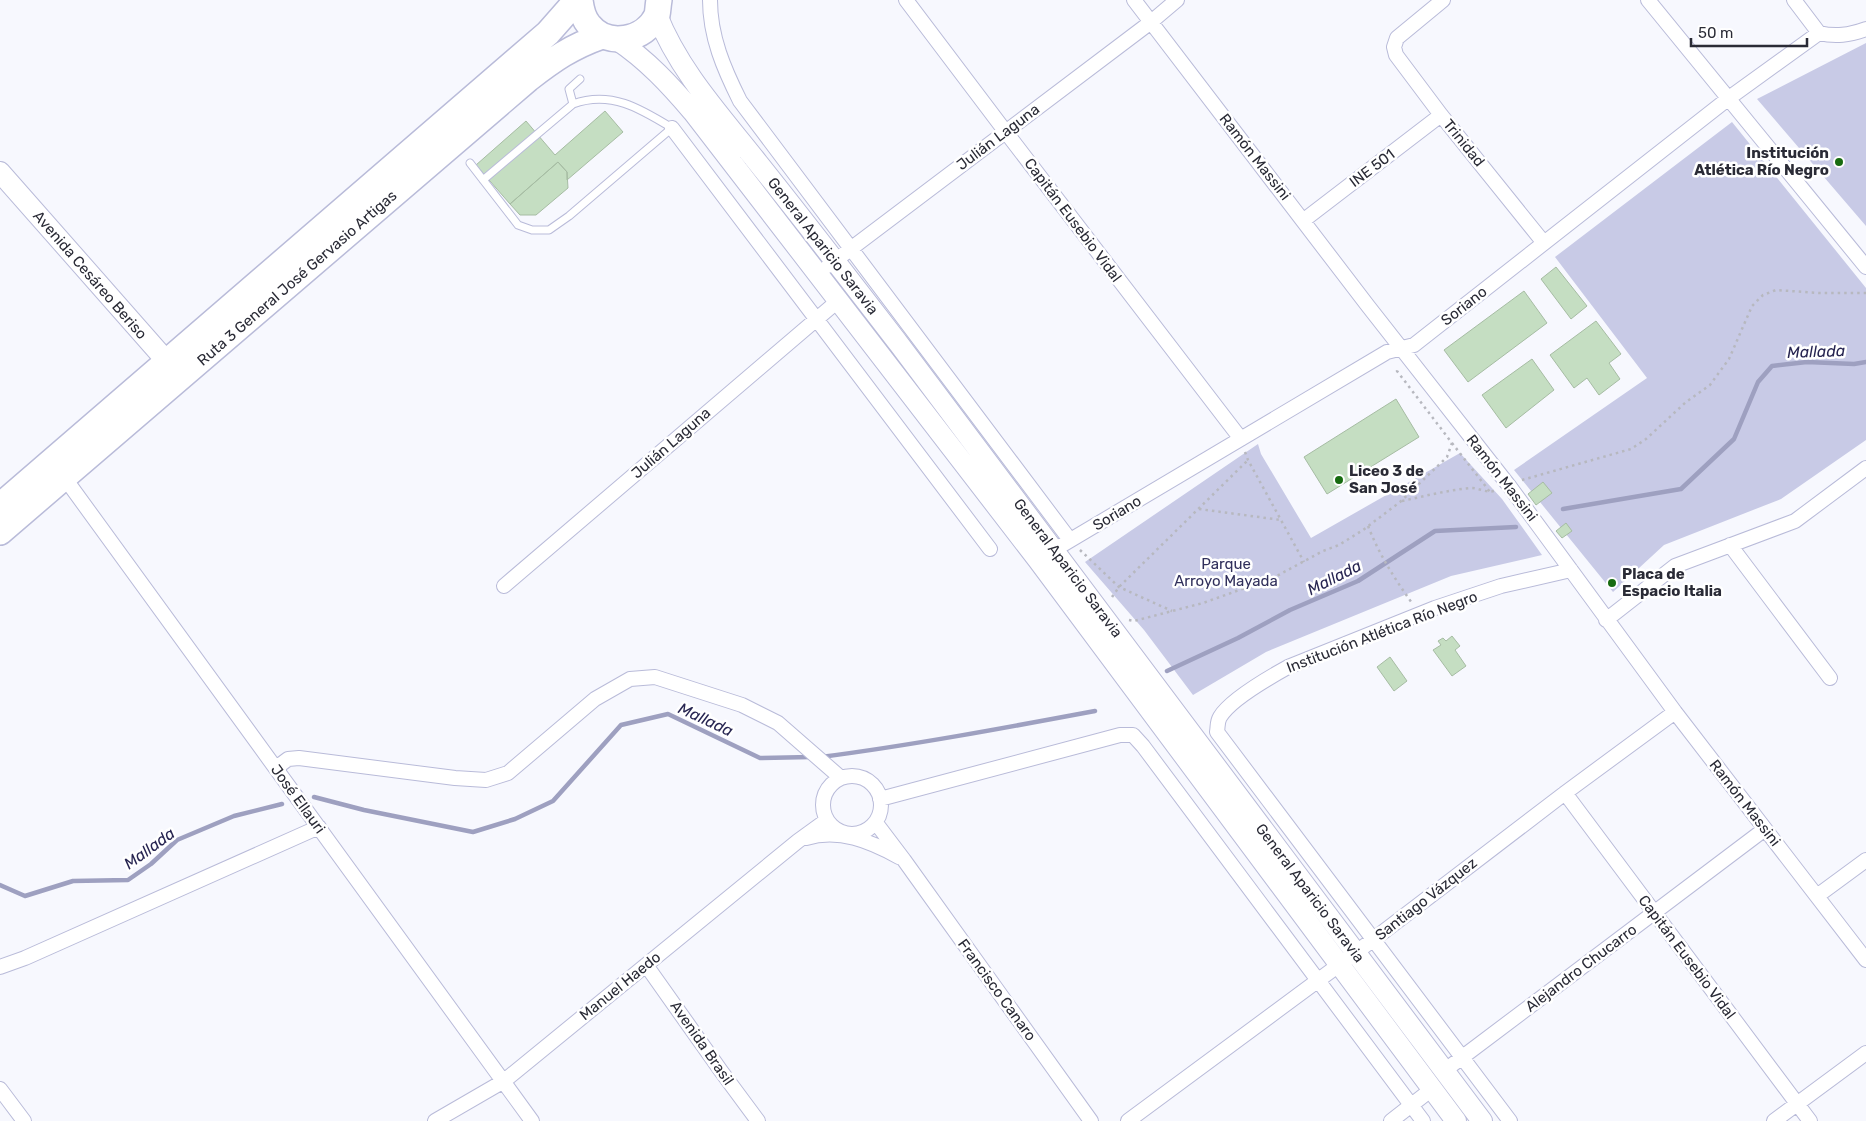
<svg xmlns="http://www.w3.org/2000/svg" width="1866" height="1121" viewBox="0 0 1866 1121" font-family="Rubik,sans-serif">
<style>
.green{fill:#c8cae6}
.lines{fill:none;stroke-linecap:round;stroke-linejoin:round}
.stream{stroke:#9ea0c0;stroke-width:4.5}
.building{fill:#c5dec2;stroke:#a6bca3}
.lane-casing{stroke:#b9bbd9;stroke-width:9}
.street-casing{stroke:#b9bbd9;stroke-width:16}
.secondary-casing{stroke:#b9bbd9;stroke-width:22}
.highway-casing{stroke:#b9bbd9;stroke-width:28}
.path{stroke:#b7b8bf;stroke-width:2.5;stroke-dasharray:2.5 4;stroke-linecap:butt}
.lane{stroke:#fff;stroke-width:7}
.street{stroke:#fff;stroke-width:14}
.secondary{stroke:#fff;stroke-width:20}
.highway{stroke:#fff;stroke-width:25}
.poi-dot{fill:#176b10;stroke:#fff;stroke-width:2}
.labels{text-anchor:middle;stroke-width:5;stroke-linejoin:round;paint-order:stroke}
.street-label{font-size:15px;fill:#2a2b36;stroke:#fff}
.poi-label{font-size:15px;font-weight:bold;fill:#2a2b36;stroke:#fff;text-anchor:start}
.park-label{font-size:15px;fill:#302f5b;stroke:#fff}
.water-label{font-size:16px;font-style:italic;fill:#272551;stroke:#fff}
</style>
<rect width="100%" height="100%" fill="#f7f8fe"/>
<!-- green -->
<path class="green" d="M 1866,43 L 1866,226 L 1757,99 Z
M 1732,122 L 1866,288 L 1866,440 L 1781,499 L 1664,545 L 1613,592 L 1514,470 L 1647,378 L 1555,257 Z
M 1258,444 L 1261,454 L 1311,538 L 1460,453 L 1502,499 L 1542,555 L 1451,576 L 1266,652 L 1193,695 L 1144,630 L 1085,562 Z"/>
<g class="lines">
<!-- stream -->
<path class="stream" d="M 1563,509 L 1681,489 L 1734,439 L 1758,382 L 1772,366 L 1807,362 L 1854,364 L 1866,362
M 1167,671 L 1238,638 L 1290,610 L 1358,581 L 1435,531 L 1516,527
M 821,757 C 913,745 1004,728 1095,711
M 314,797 L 364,810 L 473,832 L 515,819 L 553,801 L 621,725 L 668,714 L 760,758 L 811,757
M 0,885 L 25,896 L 73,881 L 128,880 L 151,864 L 177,840 L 234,816 L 282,804"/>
</g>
<!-- building -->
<path class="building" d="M 605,111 L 623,132 L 567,180 L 567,172 L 558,162 L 510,204 L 476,165 L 526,121 L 555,155 Z
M 558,162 L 567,172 L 568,188 L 536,215 L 520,215 L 510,204 Z
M 1556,267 L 1587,306 L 1571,319 L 1541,279 Z
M 1524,291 L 1547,323 L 1468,382 L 1444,350 Z
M 1596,321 L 1621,354 L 1609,363 L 1620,379 L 1599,395 L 1587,378 L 1574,388 L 1550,355 Z
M 1532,359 L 1554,390 L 1506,428 L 1482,395 Z
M 1396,399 L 1419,437 L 1327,494 L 1304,457 Z
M 1543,482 L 1552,493 L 1536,505 L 1528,494 Z
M 1566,523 L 1572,531 L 1562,538 L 1556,531 Z
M 1452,636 L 1460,646 L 1455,650 L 1466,666 L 1452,676 L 1433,650 L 1441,645 L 1438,641 L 1443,638 L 1446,641 Z
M 1390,657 L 1407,681 L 1394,691 L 1377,667 Z"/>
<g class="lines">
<defs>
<path id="lane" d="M 573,104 L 569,89 L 580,79
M 470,163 L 518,225 L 532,230 L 549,230 L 569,216 L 672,128 C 641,109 611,90 573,104 L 483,180"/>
<path id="street" d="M 710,0 C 710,37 724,69 740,101 L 1070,540
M 906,0 L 1005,131 L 1241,439
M 1134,0 L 1368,306 L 1510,487 L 1675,712 L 1866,960
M 1443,0 L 1397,38 L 1394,47 L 1396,55 L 1441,115 L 1544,243
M 1648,0 L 1866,267
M 1794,0 L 1819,33
M 672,128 L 990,549
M 1304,220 L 1441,115
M 828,266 L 1151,22 L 1177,0
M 64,477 L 532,1121
M 1730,545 L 1830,678
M 1047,554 L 1387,352 L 1414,345 L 1729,98 L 1819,33 C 1836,37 1849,35 1866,29
M 504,586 L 839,300
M 1606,620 L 1675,566 L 1795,521 L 1866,468
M 276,768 L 288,759 L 299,758 L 455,778 L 486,780 L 508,773 L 595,699 L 630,679 L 655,677 L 742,705 L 778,723 L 841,778
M823 805a29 29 0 1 1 58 0a29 29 0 1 1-58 0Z
M 1565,793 L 1810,1121
M 880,799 L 1120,735 L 1133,735 L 1143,746 L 1423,1121
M 876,823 L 904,860 L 1091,1121
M 806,838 C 839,828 870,841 899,857
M 1817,896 L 1866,860
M 646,965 L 721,1071 L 758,1121
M 0,967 L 25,958 L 319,827
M 1444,1071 L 1765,829
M 0,1089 L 24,1121
M 435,1121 L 504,1081 L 798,841 L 827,820
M 1128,1121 L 1374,939 L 1565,793 L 1675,712
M 1391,1121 L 1432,1089
M 1510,1121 L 1217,732 C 1218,726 1217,722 1220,717 C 1230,700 1270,677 1288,667 L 1435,608 L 1501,586 L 1571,570
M 1774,1121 L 1866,1053"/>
<path id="secondary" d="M 657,15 C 679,71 721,116 758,163 C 806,223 852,283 899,344 C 1094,602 1288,861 1482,1121
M 617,40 C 647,60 670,85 693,112 L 1038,560 L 1456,1121
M 0,172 L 177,373"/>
<path id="highway" d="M 580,0 C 581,9 583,18 589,25 C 607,48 645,41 657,15 C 658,11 658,5 659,0
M 0,506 L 548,33 L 577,0
M 0,532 L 528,79 C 554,59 571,47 602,36"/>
</defs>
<!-- lane casing -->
<use href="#lane" class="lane-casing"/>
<!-- street casing -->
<use href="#street" class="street-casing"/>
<!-- secondary casing -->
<use href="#secondary" class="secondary-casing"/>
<!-- highway casing -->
<use href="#highway" class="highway-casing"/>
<!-- path -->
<path class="path" d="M 1452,443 L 1490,492
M 1245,452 L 1248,460 L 1304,562
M 1522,480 L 1631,449 L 1646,439 L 1686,402 L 1710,385 L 1729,359 L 1752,306 L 1763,295 L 1776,290 L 1819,293 L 1866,293
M 1402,501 C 1425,496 1448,490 1471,488 C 1479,488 1486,493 1494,491
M 1199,509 L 1281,520
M 1368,526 C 1379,554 1394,578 1412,603
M 1080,550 L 1119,587 L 1172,611
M 1112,597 L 1119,587 L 1248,460
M 1129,620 L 1134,621 L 1203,603 L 1273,578 L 1323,551 L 1339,545 L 1363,530 L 1400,502 L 1447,457 L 1452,443 L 1397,371 L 1398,367"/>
<!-- lane -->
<use href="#lane" class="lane"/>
<!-- street -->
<use href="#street" class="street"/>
<!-- secondary -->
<use href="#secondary" class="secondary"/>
<!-- highway -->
<use href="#highway" class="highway"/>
</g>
<!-- markers -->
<g class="poi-dot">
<circle cx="1839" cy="162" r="5"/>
<circle cx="1339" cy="480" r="5"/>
<circle cx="1612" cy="583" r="5"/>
</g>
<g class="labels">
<!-- street labels -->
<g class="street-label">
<text transform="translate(998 137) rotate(-37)" y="5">Julián Laguna</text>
<text transform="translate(1464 143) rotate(51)" y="5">Trinidad</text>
<text transform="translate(1255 157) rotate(52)" y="5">Ramón Massini</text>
<text transform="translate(1372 168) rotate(-37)" y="5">INE 501</text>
<text transform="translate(1073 220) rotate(53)" y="5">Capitán Eusebio Vidal</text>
<text transform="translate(823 246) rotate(52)" y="5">General Aparicio Saravia</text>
<text transform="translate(90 275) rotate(49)" y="5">Avenida Cesáreo Beriso</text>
<text transform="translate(297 278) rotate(-41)" y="5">Ruta 3 General José Gervasio Artigas</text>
<text transform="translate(1464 306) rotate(-38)" y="5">Soriano</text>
<text transform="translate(671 443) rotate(-41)" y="5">Julián Laguna</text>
<text transform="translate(1502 478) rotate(52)" y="5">Ramón Massini</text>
<text transform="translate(1117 513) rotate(-31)" y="5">Soriano</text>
<text transform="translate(1068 568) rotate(53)" y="5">General Aparicio Saravia</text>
<text transform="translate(1382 632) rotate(-21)" y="5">Institución Atlética Río Negro</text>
<text transform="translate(298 799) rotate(54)" y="5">José Ellauri</text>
<text transform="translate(1745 803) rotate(52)" y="5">Ramón Massini</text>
<text transform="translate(1310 893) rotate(53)" y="5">General Aparicio Saravia</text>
<text transform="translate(1426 899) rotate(-38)" y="5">Santiago Vázquez</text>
<text transform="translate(1687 957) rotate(53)" y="5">Capitán Eusebio Vidal</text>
<text transform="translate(1581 968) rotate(-37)" y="5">Alejandro Chucarro</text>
<text transform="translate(620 986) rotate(-39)" y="5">Manuel Haedo</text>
<text transform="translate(997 990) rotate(54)" y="5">Francisco Canaro</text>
<text transform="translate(702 1043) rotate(55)" y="5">Avenida Brasil</text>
</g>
<!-- poi labels -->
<g class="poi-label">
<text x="1829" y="158" text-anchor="end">Institución<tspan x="1829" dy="17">Atlética Río Negro</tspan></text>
<text x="1349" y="476">Liceo 3 de<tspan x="1349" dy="17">San José</tspan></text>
<text x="1622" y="579">Placa de<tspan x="1622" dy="17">Espacio Italia</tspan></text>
</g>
<!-- park labels -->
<g class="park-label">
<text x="1226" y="569">Parque<tspan x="1226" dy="17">Arroyo Mayada</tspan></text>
</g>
<!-- water labels -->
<g class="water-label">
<text transform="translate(1816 351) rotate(-2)" y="6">Mallada</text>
<text transform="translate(1334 577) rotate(-27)" y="6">Mallada</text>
<text transform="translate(706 719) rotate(25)" y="6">Mallada</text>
<text transform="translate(149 848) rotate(-36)" y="6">Mallada</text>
</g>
</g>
<!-- scale -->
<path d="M1691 38v8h116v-8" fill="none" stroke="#2a2b36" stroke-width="2.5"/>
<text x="1698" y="38" font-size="15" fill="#2a2b36" stroke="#ffffff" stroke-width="4" paint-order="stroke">50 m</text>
</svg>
